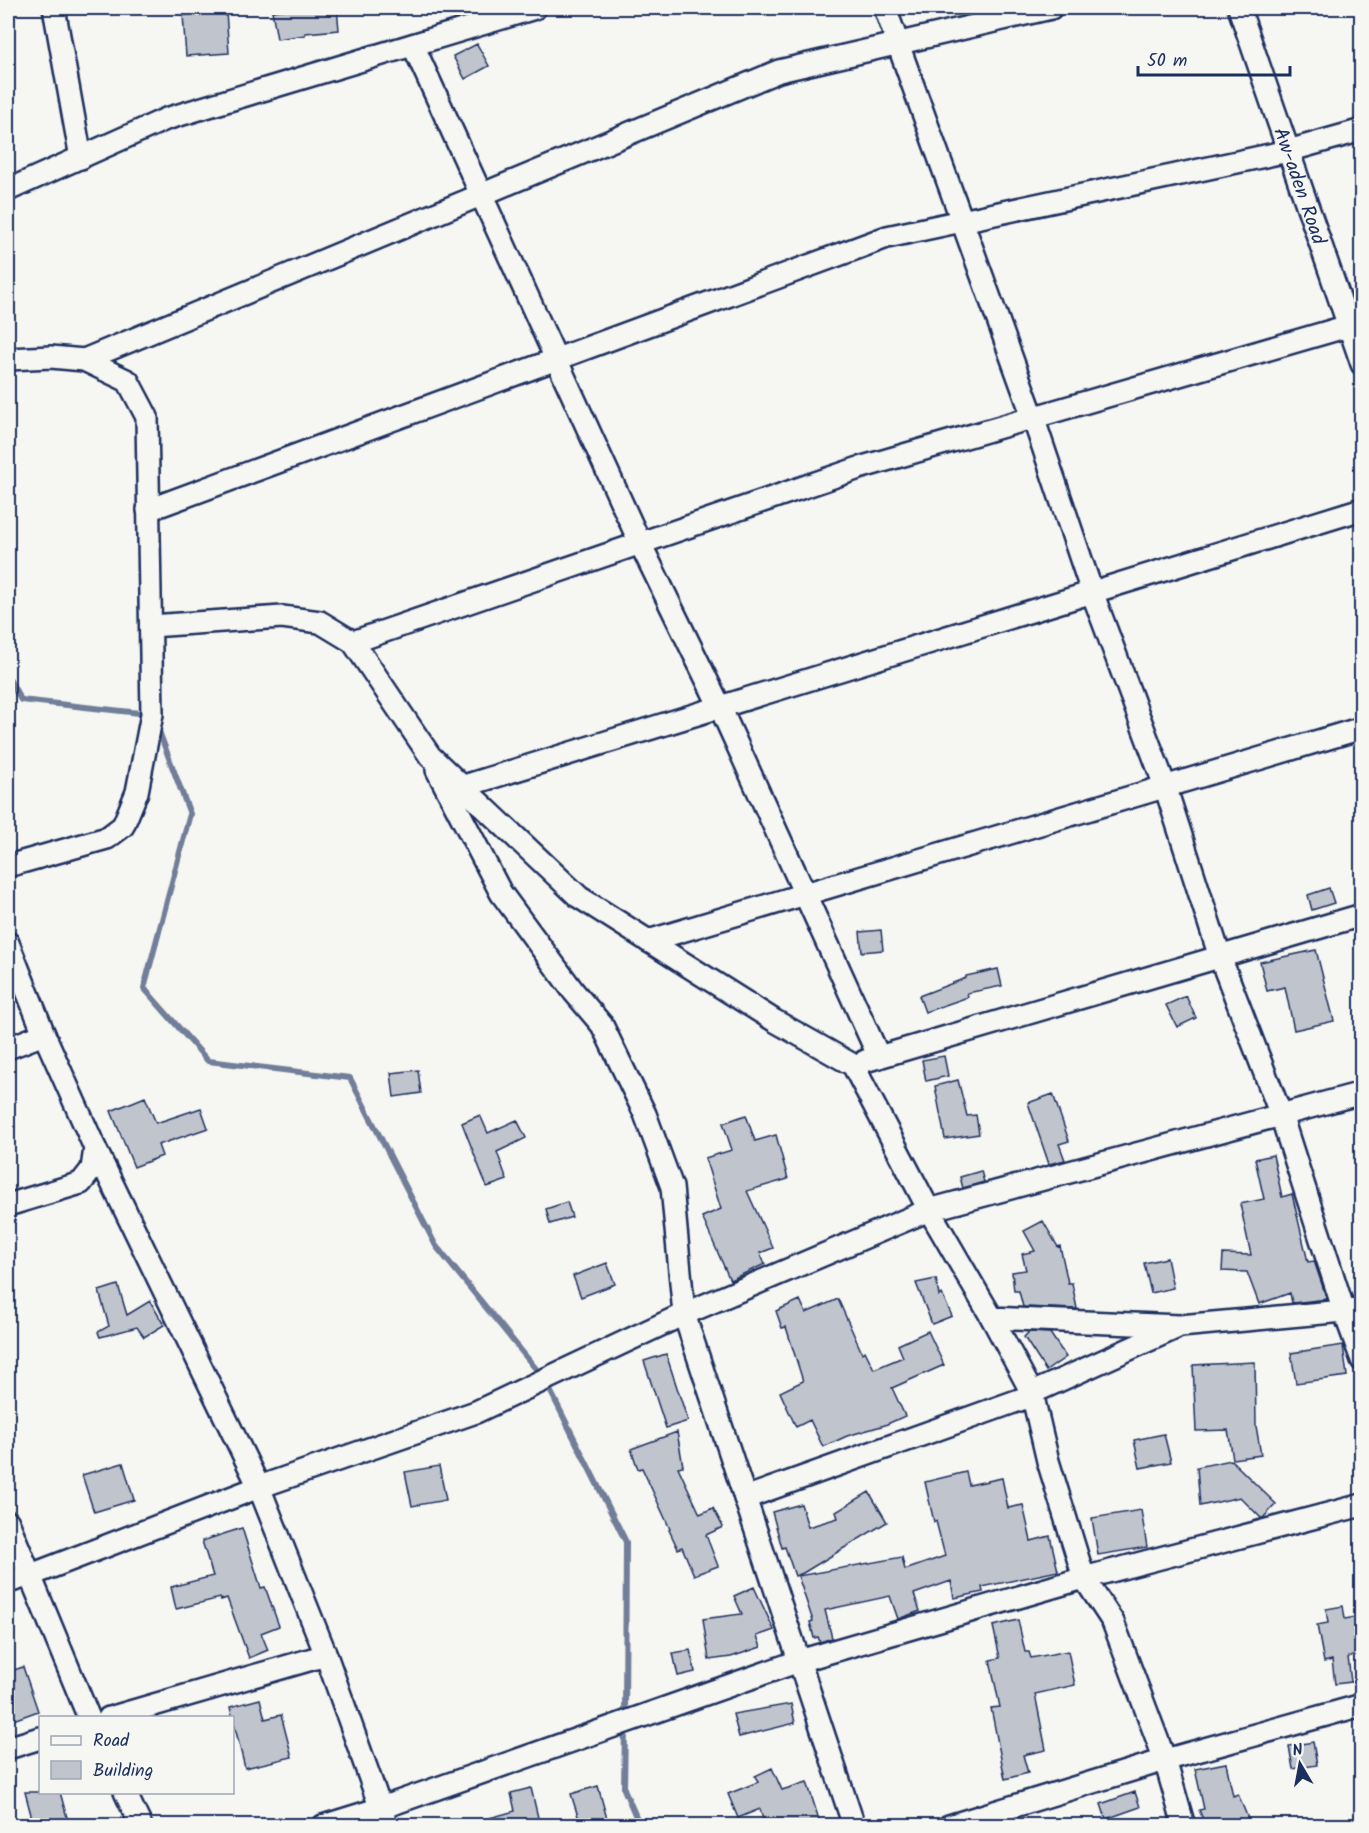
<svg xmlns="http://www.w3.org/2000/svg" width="1369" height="1833" viewBox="0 0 1369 1833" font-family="Kalam,sans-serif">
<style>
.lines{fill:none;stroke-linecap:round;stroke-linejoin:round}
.stream{stroke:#717e99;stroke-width:6}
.building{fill:#c0c4cd;stroke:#1b2f5e;stroke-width:1.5}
.minor-casing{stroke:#1b2f5e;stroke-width:26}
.minor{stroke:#f6f6f2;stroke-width:21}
.labels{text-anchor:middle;stroke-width:4.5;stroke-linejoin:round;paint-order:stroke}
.street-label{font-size:20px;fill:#1b2f5e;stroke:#f6f6f2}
</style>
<rect width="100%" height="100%" fill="#f6f6f2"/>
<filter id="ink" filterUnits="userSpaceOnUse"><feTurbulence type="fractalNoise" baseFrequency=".0167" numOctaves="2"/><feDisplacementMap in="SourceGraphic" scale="12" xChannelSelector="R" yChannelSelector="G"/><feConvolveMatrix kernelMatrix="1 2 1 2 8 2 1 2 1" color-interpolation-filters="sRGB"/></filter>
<g filter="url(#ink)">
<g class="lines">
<!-- stream -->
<path class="stream" d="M 8,677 L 21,700 L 149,714
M 157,726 L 190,814 L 144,988 L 208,1061 L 350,1078 L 436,1246 L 545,1380 L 626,1542 L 625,1717
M 625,1727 L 624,1789 L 640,1826"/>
</g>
<!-- building -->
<path class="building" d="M 295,8 L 337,8 L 339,30 L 305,33 L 305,35 L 277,39 L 272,11 Z
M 226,12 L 229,53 L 186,56 L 183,15 Z
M 477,44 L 489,66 L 465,79 L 453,56 Z
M 1329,888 L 1334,903 L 1312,910 L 1308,895 Z
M 881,930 L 883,950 L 862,952 L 860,932 Z
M 1316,950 L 1334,1021 L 1294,1030 L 1285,987 L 1267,991 L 1260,962 Z
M 998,969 L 1002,986 L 967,993 L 968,997 L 925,1012 L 919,996 L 966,978 L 966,976 Z
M 1186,996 L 1196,1018 L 1177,1027 L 1166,1005 Z
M 944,1056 L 948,1076 L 926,1081 L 922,1060 Z
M 418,1070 L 421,1093 L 394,1097 L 391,1073 Z
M 958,1080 L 967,1116 L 976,1115 L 979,1134 L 945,1139 L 935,1086 Z
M 1053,1094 L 1069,1141 L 1059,1144 L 1065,1160 L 1049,1164 L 1028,1103 Z
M 145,1097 L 156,1123 L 201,1108 L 208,1128 L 158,1145 L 162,1156 L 134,1167 L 111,1111 Z
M 480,1115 L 488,1133 L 517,1120 L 526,1138 L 497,1152 L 507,1180 L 487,1187 L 462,1123 Z
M 746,1115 L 755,1141 L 776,1135 L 788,1179 L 747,1191 L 773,1248 L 760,1253 L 765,1264 L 730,1280 L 702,1217 L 721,1209 L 705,1158 L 732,1150 L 723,1123 Z
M 1273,1155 L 1282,1197 L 1292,1194 L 1308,1262 L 1314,1261 L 1327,1299 L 1292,1303 L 1290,1293 L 1259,1304 L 1247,1272 L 1222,1271 L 1223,1254 L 1251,1255 L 1240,1204 L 1264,1199 L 1255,1159 Z
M 981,1171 L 984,1182 L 963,1188 L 960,1177 Z
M 567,1202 L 572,1217 L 550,1224 L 546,1209 Z
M 1043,1221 L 1058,1247 L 1060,1246 L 1068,1283 L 1072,1283 L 1077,1309 L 1023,1307 L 1019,1291 L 1014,1291 L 1012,1272 L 1026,1270 L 1022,1254 L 1035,1251 L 1024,1231 Z
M 1167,1258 L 1173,1288 L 1151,1293 L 1144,1263 Z
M 607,1263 L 615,1284 L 581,1297 L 573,1276 Z
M 936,1279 L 939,1296 L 942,1294 L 952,1316 L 932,1324 L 916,1283 Z
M 118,1285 L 127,1315 L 150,1301 L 164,1325 L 144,1337 L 137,1327 L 100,1337 L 98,1332 L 109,1326 L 99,1291 Z
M 838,1299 L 862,1353 L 865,1351 L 874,1369 L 903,1357 L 898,1345 L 928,1331 L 944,1365 L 892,1388 L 905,1416 L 885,1425 L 847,1436 L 823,1447 L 810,1420 L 796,1427 L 780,1392 L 803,1381 L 786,1327 L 782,1328 L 776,1311 L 800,1300 L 806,1313 Z
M 1029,1332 L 1050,1333 L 1066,1357 L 1046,1371 L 1024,1337 Z
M 1343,1345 L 1347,1376 L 1296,1383 L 1291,1353 Z
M 666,1354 L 688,1421 L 666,1428 L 644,1361 Z
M 1255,1362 L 1256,1426 L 1261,1455 L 1233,1459 L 1228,1430 L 1196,1431 L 1193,1365 Z
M 677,1432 L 683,1466 L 678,1467 L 700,1514 L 713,1508 L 723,1527 L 706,1535 L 718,1566 L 694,1575 L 682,1547 L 678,1549 L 669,1530 L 670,1529 L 642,1468 L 638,1469 L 631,1449 Z
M 1164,1434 L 1171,1462 L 1140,1468 L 1134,1440 Z
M 1231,1460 L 1276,1504 L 1263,1518 L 1261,1518 L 1240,1497 L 1200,1506 L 1197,1467 Z
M 123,1463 L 134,1500 L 94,1512 L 82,1475 Z
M 439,1466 L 446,1500 L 412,1506 L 405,1472 Z
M 966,1472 L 969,1485 L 1002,1478 L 1008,1508 L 1023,1505 L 1031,1541 L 1050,1536 L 1058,1571 L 982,1587 L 983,1592 L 954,1598 L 951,1581 L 914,1594 L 920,1611 L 898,1619 L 890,1596 L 825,1610 L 832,1638 L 820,1642 L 818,1637 L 814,1638 L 810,1622 L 813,1621 L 798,1576 L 902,1557 L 905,1570 L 945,1556 L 936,1521 L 934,1522 L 925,1482 Z
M 869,1492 L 887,1522 L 803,1573 L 795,1576 L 785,1547 L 782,1548 L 772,1512 L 801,1504 L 808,1527 L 838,1518 L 836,1512 Z
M 1141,1510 L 1147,1547 L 1098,1555 L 1092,1518 Z
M 242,1528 L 261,1588 L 265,1587 L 279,1626 L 261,1633 L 268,1650 L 249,1658 L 227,1598 L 221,1600 L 220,1598 L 176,1609 L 171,1587 L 213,1576 L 202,1541 Z
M 754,1587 L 774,1630 L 757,1636 L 761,1647 L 731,1657 L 709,1660 L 703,1619 L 742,1614 L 734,1596 Z
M 1343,1606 L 1345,1619 L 1362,1616 L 1362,1654 L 1348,1657 L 1351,1682 L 1335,1684 L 1332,1660 L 1324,1662 L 1317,1625 L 1328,1623 L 1326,1609 Z
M 1018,1620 L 1025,1652 L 1029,1652 L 1031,1658 L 1068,1651 L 1075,1685 L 1035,1694 L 1046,1750 L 1023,1755 L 1028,1773 L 1005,1779 L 991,1708 L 1000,1707 L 990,1660 L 1000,1658 L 993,1626 Z
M 690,1650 L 695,1672 L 678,1676 L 673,1653 Z
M 23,1667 L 38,1711 L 8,1722 L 8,1672 Z
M 260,1699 L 265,1719 L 281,1715 L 292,1757 L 245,1768 L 230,1707 Z
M 791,1704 L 795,1723 L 739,1737 L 733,1714 Z
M 1313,1742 L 1317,1765 L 1293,1769 L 1289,1746 Z
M 1226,1763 L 1233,1796 L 1238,1794 L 1251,1826 L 1206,1826 L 1199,1810 L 1204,1809 L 1195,1769 Z
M 772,1768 L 782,1790 L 807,1782 L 821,1826 L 765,1826 L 760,1809 L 738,1818 L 728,1794 L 758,1782 L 755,1776 Z
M 598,1786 L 609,1826 L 581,1826 L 571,1794 Z
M 531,1788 L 540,1826 L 483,1826 L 482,1820 L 515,1811 L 511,1793 Z
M 25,1792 L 60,1792 L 68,1821 L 54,1826 L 34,1826 Z
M 1135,1792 L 1140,1807 L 1106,1819 L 1101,1804 Z"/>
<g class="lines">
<defs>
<g id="minor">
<path d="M 54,8 L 81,158"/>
<path d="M 885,8 L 1033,417 L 1092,592 L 1165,786 L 1220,957 L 1281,1115 L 1344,1311 L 1362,1308"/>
<path id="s1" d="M 1239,8 L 1362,364"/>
<path d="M 413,45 L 640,543 L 720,707 L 879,1057"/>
<path d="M 8,190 L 166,119 L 535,8"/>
<path d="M 8,359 L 51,357 L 84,360 L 128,381 L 147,417 L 152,714 L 137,792 L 123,826 L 107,838 L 8,866"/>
<path d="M 84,360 L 779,71 L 1051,8"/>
<path d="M 148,510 L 887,237 L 1288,151 L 1362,130"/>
<path d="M 151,626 L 282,617 L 320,622 L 353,642 L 430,756 L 579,897 L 775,1021 L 853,1065 L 929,1210 L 992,1318 L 1180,1326 L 1344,1311 L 1362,1360"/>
<path d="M 353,642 L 859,468 L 1362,322"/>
<path d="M 437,770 L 501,893 L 574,992 L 602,1025 L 645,1114 L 672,1187 L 684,1314 L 854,1826"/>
<path d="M 451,790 L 1362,509"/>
<path d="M 648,941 L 1362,728"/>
<path d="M 8,943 L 44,1034 L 95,1148 L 92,1169 L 81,1183 L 8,1205"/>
<path d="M 8,1048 L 44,1034"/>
<path d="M 865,1061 L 1362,915"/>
<path d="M 95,1148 L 259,1487 L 326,1655 L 387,1826"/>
<path d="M 992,1318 L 1032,1393 L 1048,1461 L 1084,1578 L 1113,1622 L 1165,1760 L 1184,1826"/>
<path d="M 745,1498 L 1025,1398 L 1032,1393 L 1176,1328"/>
<path d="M 8,1522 L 89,1718"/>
<path d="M 8,1582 L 31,1575 L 259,1487 L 476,1412 L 684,1314 L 929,1210 L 1362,1093"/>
<path d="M 109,1718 L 326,1655"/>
<path d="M 8,1748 L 40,1738"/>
<path d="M 125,1792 L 141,1826"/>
<path d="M 323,1826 L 381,1808 L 799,1661 L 1084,1578 L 1362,1505"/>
<path d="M 949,1826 L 1165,1760 L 1362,1705"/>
</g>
</defs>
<!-- minor casing -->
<use href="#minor" class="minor-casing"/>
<!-- minor -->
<use href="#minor" class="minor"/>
</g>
</g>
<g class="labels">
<!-- street labels -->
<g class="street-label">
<text dy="7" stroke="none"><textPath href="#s1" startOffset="188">Aw-aden Road</textPath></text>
</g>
</g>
<!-- margin -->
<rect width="1369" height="1833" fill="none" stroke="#f6f6f2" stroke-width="30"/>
<rect x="15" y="15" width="1339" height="1803" fill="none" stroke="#1b2f5e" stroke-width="2" filter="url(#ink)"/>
<!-- legend -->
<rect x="39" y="1716" width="195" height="78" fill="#f6f6f2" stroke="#9ea6b7" stroke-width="1.5"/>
<rect x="51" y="1736" width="30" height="9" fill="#f6f6f2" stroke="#9ea6b7" stroke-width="1.5"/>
<text x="93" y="1746" font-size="18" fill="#1b2f5e">Road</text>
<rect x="51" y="1761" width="30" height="18" fill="#c0c4cd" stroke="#9ea6b7" stroke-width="1.5"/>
<text x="93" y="1776" font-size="18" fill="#1b2f5e">Building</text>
<!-- north arrow -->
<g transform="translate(1300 1764) rotate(350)" stroke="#f6f6f2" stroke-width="4.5" paint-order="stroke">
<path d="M0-4.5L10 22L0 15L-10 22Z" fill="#1b2f5e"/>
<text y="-9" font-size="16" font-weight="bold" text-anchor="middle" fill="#1b2f5e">N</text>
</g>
<!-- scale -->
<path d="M1138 66v9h152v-9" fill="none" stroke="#1b2f5e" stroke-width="3"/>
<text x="1147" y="66" font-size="18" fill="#1b2f5e" stroke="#f6f6f2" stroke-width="4.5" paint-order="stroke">50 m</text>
</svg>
